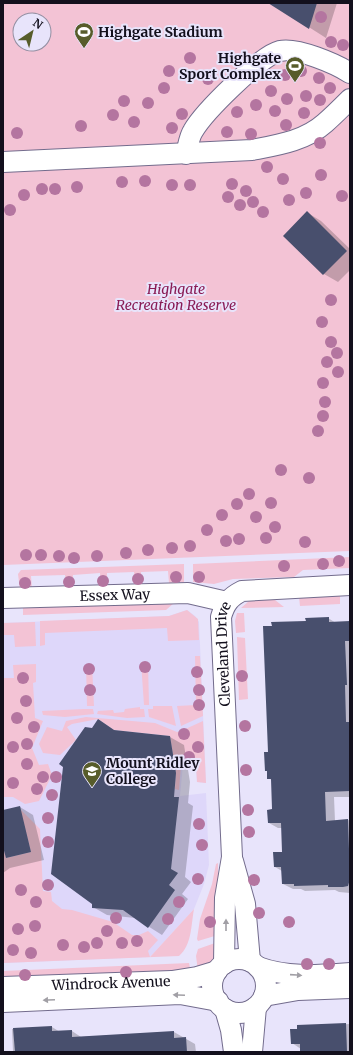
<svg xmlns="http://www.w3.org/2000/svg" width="353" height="1055" viewBox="0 0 353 1055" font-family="Merriweather,serif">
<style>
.built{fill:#ded7fa}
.green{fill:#f3c3d5;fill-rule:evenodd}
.shadow{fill:#0003}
.building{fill:#484f6d}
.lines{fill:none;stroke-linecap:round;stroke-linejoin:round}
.minor-casing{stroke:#736c8d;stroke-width:22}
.minor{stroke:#fff;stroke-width:20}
.tree{fill:#b475a0}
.oneway{fill:#a19fa5}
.labels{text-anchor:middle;stroke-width:4;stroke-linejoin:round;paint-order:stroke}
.poi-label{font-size:14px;font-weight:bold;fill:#13101d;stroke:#e8e4fb;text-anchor:start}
.park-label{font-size:14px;font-style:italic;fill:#891b55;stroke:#e8e4fb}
.street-label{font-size:14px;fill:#13101d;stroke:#e8e4fb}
</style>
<rect width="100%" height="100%" fill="#e8e4fb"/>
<!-- built -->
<path class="built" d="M 187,610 L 195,616 L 199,622 L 206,783 L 197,782 L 196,766 L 183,765 L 180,796 L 206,793 L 209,865 L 204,884 L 194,909 L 150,957 L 3,963 L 3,623 L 169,616 Z"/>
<!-- green -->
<path class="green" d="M 3,3 L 350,3 L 350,551 L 3,565 ZM 20,20 L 44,20 L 44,44 L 20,44 Z
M 350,557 L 350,568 L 303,570 L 294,577 L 233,579 L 214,584 L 193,582 L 193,564 Z
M 184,564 L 184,582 L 169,583 L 168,571 L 141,572 L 142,586 L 135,586 L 134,572 L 107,573 L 107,587 L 101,587 L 100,573 L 73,575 L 73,588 L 66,588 L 65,575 L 31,576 L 32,589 L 20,590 L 18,574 L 21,570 Z
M 340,595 L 340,604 L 300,606 L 299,597 Z
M 270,598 L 275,600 L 284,607 L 241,608 L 249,601 Z
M 151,603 L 174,603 L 166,610 L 23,615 L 23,608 Z
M 187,610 L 198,619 L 199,640 L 168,641 L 167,628 L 45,633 L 45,645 L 40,646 L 40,621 L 169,616 Z
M 237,613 L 244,613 L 245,632 L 236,633 L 235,621 Z
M 35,622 L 36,646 L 15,647 L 14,635 L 3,635 L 3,623 Z
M 237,637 L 245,638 L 248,699 L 239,700 Z
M 195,656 L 200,656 L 203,716 L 181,726 L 177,706 L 196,705 Z
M 141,662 L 148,662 L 149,705 L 144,705 Z
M 36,664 L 36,682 L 33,683 L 35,718 L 43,721 L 32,748 L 39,765 L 48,764 L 52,775 L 39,801 L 25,804 L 13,797 L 3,797 L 3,678 L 14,678 L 13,665 Z
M 92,664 L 94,706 L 87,706 L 86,665 Z
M 153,706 L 172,706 L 176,726 L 149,717 L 148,709 L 153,709 Z
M 140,707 L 140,709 L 144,709 L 145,717 L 127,718 L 97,714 L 98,711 L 113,710 L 114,713 L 124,712 L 125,709 Z
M 84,709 L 93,709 L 94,714 L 65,717 L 43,715 L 42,711 Z
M 86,717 L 155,723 L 177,732 L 181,731 L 203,721 L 206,783 L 197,782 L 196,766 L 181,765 L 179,790 L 175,789 L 176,773 L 170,736 L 114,730 L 98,719 L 72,724 L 67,727 L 76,740 L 60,755 L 43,753 L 39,744 L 47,727 L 62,731 L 66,721 Z
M 20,809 L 40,829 L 43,891 L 51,892 L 52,901 L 62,909 L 72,910 L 113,922 L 132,935 L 139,935 L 148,931 L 158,940 L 148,951 L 150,957 L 194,909 C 191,925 192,945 179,956 L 3,963 L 3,847 L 6,858 L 31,852 Z
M 218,863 L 218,935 L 198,941 L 197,939 L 200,919 L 212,884 L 216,864 Z
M 218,942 C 215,960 214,962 198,971 L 196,956 L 198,949 Z
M 189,963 L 191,973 L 3,982 L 3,971 Z"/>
<!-- shadow -->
<path class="shadow" d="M 271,3 L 337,3 L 326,38 Z
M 308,213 L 321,221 L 350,249 L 350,270 L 338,282 L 324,274 L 285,236 Z
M 328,618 L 336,623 L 350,622 L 350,797 L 334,797 L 335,821 L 350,820 L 350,893 L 339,892 L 335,890 L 305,891 L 301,889 L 293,889 L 283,884 L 282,871 L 275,867 L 283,853 L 282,828 L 278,828 L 269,823 L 273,810 L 272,780 L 268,778 L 268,772 L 266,770 L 307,622 Z
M 99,720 L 117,732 L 170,737 L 184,745 L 190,782 L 188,803 L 193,806 L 185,877 L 191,882 L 182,894 L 188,899 L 162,935 L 135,918 L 107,915 L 93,907 L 92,729 Z
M 20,807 L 33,815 L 44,860 L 10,868 L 3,873 L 3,811 Z
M 350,1024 L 350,1052 L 302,1052 L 301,1049 L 292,1043 L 298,1026 Z
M 52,1027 L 60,1032 L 72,1031 L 81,1037 L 174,1032 L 195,1044 L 196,1052 L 13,1052 L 12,1029 Z"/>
<!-- building -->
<path class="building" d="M 268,3 L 317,3 L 309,29 Z
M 307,211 L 347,251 L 323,275 L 283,236 Z
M 329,617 L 329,622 L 350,621 L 350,641 L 345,641 L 347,685 L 345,685 L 346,722 L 350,722 L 350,791 L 325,792 L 326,821 L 348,819 L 350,879 L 348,886 L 343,887 L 328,887 L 328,885 L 294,886 L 294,884 L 282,884 L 281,867 L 274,867 L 273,852 L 282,852 L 281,823 L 268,823 L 267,810 L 272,809 L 271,779 L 267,779 L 267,771 L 265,771 L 264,752 L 268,752 L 263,626 L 272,626 L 271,622 L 306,621 L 305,618 Z
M 98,719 L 114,730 L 170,736 L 176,773 L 174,797 L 179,797 L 171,869 L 178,873 L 169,885 L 175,890 L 148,928 L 123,910 L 92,908 L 92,904 L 51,874 L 63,767 L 59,764 L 85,727 L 92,728 Z
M 20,806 L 31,852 L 6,858 L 3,847 L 3,810 Z
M 346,1023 L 347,1052 L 300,1052 L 300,1044 L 291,1044 L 290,1029 L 297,1029 L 297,1025 Z
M 52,1026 L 52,1031 L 72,1030 L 72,1037 L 174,1031 L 174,1038 L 186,1037 L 187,1052 L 15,1052 L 13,1028 Z"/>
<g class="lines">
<defs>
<g id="minor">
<path d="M 186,154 C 188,147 189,137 193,131 C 204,112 260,56 280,51 C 297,47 336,64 350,73"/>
<path d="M 3,162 L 252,150 C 278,145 305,141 325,123 C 334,115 342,107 350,99"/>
<path id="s1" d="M 3,598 L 188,593 L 227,602"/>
<path d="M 233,861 L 245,904 L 250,961"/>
<circle cx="239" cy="986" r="27"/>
<path id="s2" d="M 224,964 L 225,898 L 232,857 L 221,617 C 225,603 230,597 242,591 L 350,585"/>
<path d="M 258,967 C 288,978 319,975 350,973"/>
<path id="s3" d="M 3,987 L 172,981 L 197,977 L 217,971"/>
<path d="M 264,996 L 298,990 L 350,988"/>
<path d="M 3,1002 L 180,994 L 218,1001"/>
<path d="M 225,1009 L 231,1030 L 234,1052"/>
<path d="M 252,1052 L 256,1007"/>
</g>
</defs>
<!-- minor casing -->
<use href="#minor" class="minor-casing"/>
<!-- minor -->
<use href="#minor" class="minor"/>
</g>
<!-- trees -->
<g class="tree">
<circle cx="321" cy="17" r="6"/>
<circle cx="331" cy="42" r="6"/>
<circle cx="343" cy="45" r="6"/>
<circle cx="190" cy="58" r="6"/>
<circle cx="169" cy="71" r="6"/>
<circle cx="301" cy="71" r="6"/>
<circle cx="285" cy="75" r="6"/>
<circle cx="319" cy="78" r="6"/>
<circle cx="208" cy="79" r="6"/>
<circle cx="164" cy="88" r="6"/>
<circle cx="330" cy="88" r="6"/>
<circle cx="271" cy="91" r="6"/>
<circle cx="306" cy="96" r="6"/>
<circle cx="287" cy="99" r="6"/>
<circle cx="320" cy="100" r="6"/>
<circle cx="124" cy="101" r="6"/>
<circle cx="148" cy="103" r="6"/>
<circle cx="256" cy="105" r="6"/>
<circle cx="275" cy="111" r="6"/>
<circle cx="237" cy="112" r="6"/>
<circle cx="304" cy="113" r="6"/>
<circle cx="182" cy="114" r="6"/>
<circle cx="113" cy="115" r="6"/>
<circle cx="134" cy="122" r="6"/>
<circle cx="286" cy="125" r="6"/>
<circle cx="81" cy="126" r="6"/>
<circle cx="172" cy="128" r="6"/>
<circle cx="227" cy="132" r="6"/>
<circle cx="17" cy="133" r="6"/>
<circle cx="251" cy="134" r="6"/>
<circle cx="320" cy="143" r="6"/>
<circle cx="267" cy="167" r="6"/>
<circle cx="321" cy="175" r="6"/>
<circle cx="283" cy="179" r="6"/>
<circle cx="145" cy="181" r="6"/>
<circle cx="122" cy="182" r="6"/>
<circle cx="232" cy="184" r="6"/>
<circle cx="172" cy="185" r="6"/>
<circle cx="190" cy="185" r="6"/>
<circle cx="77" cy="187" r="6"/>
<circle cx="42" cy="189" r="6"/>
<circle cx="55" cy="189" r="6"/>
<circle cx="246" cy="191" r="6"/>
<circle cx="306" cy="193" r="6"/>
<circle cx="24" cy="195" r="6"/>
<circle cx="342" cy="196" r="6"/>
<circle cx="228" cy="197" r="6"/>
<circle cx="289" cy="200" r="6"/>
<circle cx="253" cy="202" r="6"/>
<circle cx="240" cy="205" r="6"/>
<circle cx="10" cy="210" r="6"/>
<circle cx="263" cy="212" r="6"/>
<circle cx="331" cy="300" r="6"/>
<circle cx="322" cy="322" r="6"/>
<circle cx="331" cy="342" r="6"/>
<circle cx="337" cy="353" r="6"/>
<circle cx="327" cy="362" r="6"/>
<circle cx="338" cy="372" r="6"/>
<circle cx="323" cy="383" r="6"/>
<circle cx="325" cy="402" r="6"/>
<circle cx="323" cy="416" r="6"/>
<circle cx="318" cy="431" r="6"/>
<circle cx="281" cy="470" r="6"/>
<circle cx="309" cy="478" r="6"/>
<circle cx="249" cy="494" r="6"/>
<circle cx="271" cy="503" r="6"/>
<circle cx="237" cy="504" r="6"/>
<circle cx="222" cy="515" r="6"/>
<circle cx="256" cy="517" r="6"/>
<circle cx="275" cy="527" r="6"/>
<circle cx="207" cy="530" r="6"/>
<circle cx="266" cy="538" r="6"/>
<circle cx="239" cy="539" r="6"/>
<circle cx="226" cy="541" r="6"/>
<circle cx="305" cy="542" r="6"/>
<circle cx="190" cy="546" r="6"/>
<circle cx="172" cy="548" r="6"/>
<circle cx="148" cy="550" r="6"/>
<circle cx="126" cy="553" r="6"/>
<circle cx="26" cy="555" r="6"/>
<circle cx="41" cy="555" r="6"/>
<circle cx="59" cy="556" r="6"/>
<circle cx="97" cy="556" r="6"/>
<circle cx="74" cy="558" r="6"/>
<circle cx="339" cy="561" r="6"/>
<circle cx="323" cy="564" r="6"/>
<circle cx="284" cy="566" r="6"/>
<circle cx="176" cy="577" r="6"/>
<circle cx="199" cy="577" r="6"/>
<circle cx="138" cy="579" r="6"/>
<circle cx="103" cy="581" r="6"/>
<circle cx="69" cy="582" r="6"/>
<circle cx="25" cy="583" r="6"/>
<circle cx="145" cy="667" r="6"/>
<circle cx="89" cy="669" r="6"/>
<circle cx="197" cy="672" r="6"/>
<circle cx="242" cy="676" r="6"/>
<circle cx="23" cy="678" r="6"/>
<circle cx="90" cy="690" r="6"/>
<circle cx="199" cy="690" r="6"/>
<circle cx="26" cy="701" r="6"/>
<circle cx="199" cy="705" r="6"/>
<circle cx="17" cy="718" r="6"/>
<circle cx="245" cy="726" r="6"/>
<circle cx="34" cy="727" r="6"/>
<circle cx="184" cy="734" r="6"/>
<circle cx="27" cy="744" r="6"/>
<circle cx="13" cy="747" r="6"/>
<circle cx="198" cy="747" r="6"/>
<circle cx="189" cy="757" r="6"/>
<circle cx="27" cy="764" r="6"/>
<circle cx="246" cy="770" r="6"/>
<circle cx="43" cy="777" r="6"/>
<circle cx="56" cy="777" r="6"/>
<circle cx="13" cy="783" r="6"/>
<circle cx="37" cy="789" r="6"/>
<circle cx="52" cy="795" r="6"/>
<circle cx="248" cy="810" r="6"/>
<circle cx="48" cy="818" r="6"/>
<circle cx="199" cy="824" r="6"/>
<circle cx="249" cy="832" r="6"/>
<circle cx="48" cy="842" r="6"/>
<circle cx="202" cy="845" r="6"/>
<circle cx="198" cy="879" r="6"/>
<circle cx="254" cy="880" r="6"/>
<circle cx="48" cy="885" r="6"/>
<circle cx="21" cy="890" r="6"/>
<circle cx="36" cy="902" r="6"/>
<circle cx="179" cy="902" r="6"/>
<circle cx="259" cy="913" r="6"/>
<circle cx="116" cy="918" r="6"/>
<circle cx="168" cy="919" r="6"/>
<circle cx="210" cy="922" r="6"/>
<circle cx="289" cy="922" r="6"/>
<circle cx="35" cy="926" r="6"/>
<circle cx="18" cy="929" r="6"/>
<circle cx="107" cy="931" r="6"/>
<circle cx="137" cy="941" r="6"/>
<circle cx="97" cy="943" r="6"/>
<circle cx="122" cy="943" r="6"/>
<circle cx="63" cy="945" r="6"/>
<circle cx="84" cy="947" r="6"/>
<circle cx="13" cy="950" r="6"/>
<circle cx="31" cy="953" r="6"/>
<circle cx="307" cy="964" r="6"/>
<circle cx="329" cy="964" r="6"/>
<circle cx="126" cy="972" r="6"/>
<circle cx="25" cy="975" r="6"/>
</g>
<!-- one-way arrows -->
<defs><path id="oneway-solid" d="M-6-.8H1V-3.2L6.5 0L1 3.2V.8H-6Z"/></defs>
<g class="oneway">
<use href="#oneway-solid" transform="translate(226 925) rotate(-90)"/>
<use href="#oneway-solid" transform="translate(296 975) rotate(4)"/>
<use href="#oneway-solid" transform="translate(179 995) rotate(-177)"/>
<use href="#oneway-solid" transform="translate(49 1000) rotate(177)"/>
</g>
<!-- icons -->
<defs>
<symbol id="stadium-pin" viewBox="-11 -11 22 30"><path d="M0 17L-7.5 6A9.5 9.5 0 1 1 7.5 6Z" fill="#575c2a" stroke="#e8e4fb"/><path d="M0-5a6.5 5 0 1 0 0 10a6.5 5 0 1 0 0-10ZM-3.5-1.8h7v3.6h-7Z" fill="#fff"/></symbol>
<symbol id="school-pin" viewBox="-11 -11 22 30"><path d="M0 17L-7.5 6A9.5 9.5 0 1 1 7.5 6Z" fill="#575c2a" stroke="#e8e4fb"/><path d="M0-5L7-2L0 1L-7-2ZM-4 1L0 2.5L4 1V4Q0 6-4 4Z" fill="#fff"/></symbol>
</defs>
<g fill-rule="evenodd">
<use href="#stadium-pin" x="73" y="21" width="22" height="30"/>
<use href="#stadium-pin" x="284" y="55" width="22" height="30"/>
<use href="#school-pin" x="81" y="760" width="22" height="30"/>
</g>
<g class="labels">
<!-- poi labels -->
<g class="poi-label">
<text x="98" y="37">Highgate Stadium</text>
<text x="281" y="63" text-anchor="end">Highgate<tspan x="281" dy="16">Sport Complex</tspan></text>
<text x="106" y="768">Mount Ridley<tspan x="106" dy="16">College</tspan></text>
</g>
<!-- park labels -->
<g class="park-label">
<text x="176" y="294">Highgate<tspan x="176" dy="16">Recreation Reserve</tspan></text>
</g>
<!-- street labels -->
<g class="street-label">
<text dy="5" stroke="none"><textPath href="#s1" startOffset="112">Essex Way</textPath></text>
<text dy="5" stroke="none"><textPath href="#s2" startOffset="311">Cleveland Drive</textPath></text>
<text dy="5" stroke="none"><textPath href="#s3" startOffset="108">Windrock Avenue</textPath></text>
</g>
</g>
<!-- border -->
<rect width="353" height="1055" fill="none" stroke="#13101d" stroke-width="8"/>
<!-- north arrow -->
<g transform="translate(32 32) rotate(35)"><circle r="19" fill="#e8e4fb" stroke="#938fa2"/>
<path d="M0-3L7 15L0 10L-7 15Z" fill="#575c2a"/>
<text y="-6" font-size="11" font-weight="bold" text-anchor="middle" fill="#13101d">N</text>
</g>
</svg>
